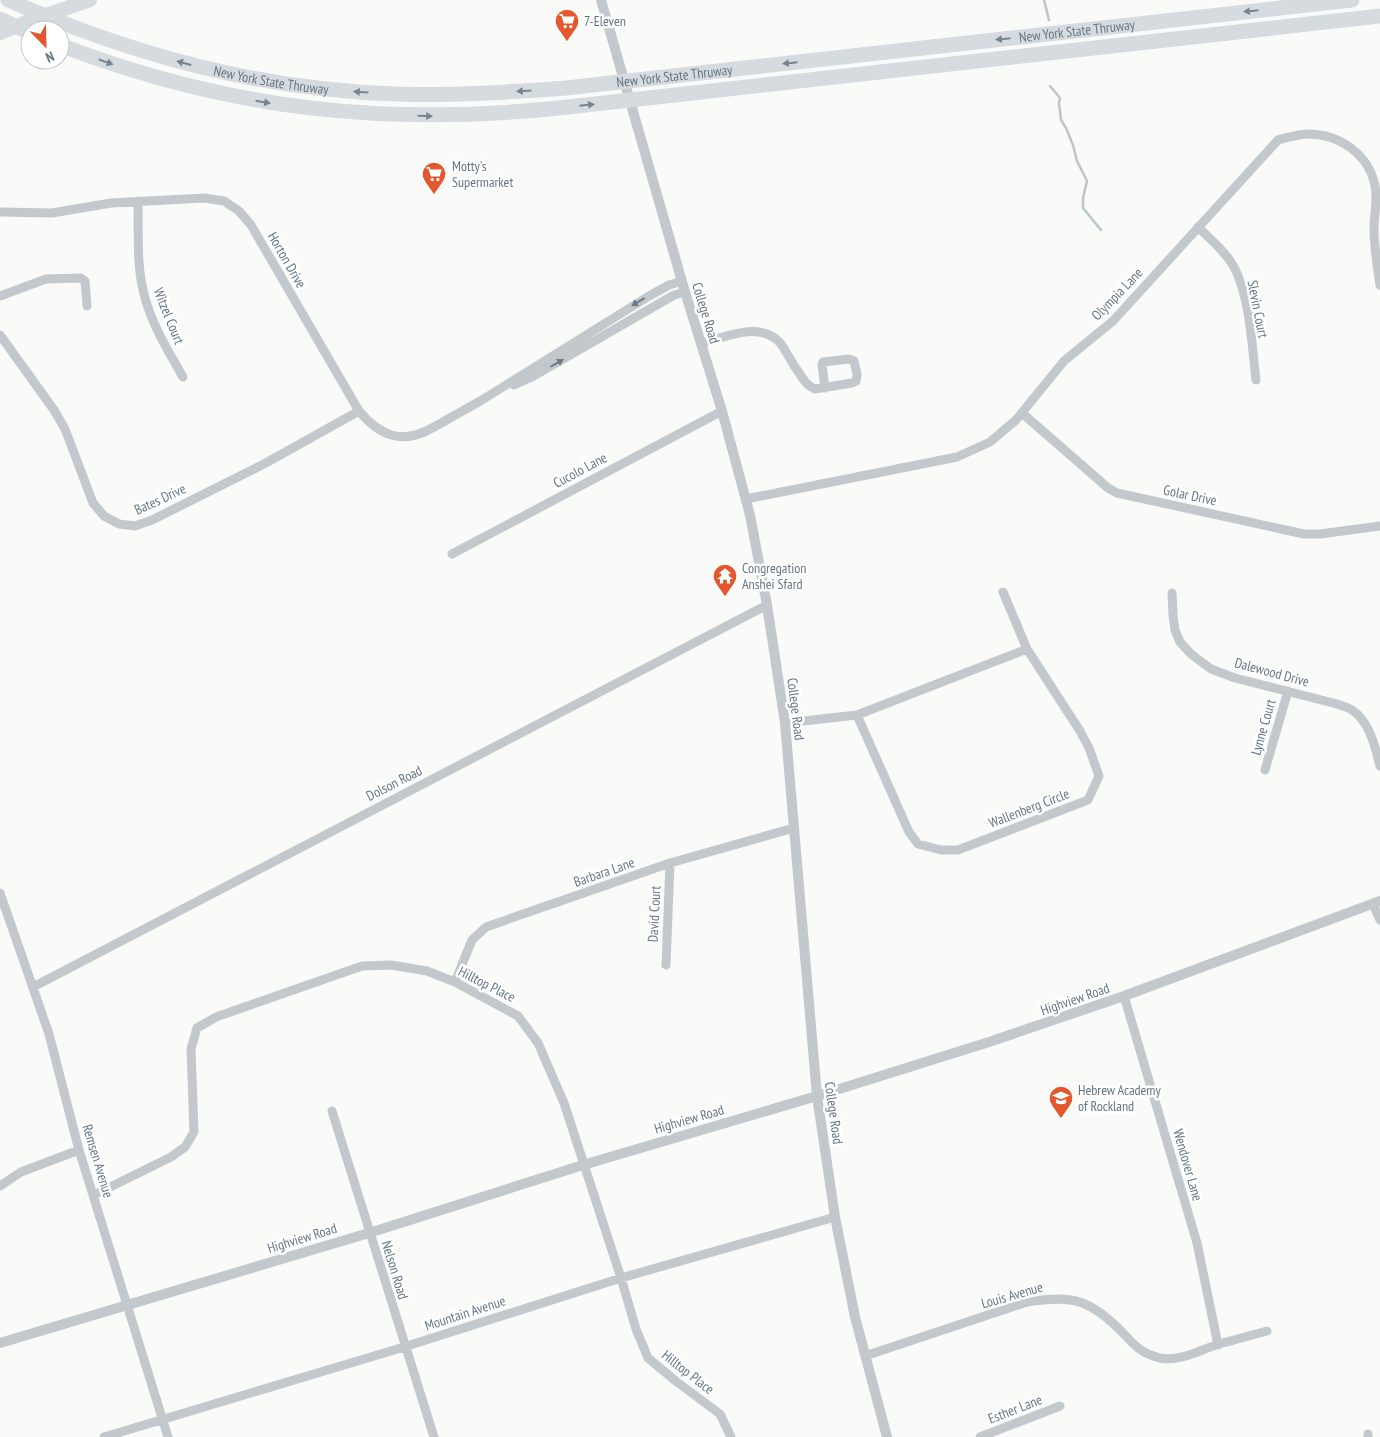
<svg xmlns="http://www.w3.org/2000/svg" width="1380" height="1437" viewBox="0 0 1380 1437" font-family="'PT Sans Narrow',sans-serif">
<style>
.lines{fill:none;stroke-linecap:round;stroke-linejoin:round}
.stream{stroke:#bbc7cb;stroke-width:2.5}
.minor{stroke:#c3c8cc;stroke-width:9}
.tertiary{stroke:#c3c8cc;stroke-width:10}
.primary{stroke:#d6dbdf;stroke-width:14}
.motorway{stroke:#d6dbdf;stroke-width:15}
.oneway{fill:#768591}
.oneway2{fill:#6a7a87}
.labels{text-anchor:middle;stroke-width:5;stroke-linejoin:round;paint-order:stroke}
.poi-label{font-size:14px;fill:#657683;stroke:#fff;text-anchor:start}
.street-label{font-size:14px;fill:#657683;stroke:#fff}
</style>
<rect width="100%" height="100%" fill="#fafaf8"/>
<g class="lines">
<!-- stream -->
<path class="stream" d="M 1044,0 L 1049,20
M 1050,86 L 1060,98 L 1059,103 L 1061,120 L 1066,128 L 1073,145 L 1077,161 L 1087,181 L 1083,198 L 1083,208 L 1101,230"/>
<!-- minor -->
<path class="minor" d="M 138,201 C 139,232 136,264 144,294 C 151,323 168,351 183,377
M 0,212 L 52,213 L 111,203 L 204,198 L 224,201 L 239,211 L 251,225 L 359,411 C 381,437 403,445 434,427 L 482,400 L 649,296 L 669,285 L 682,281
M 1198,227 C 1210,239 1226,252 1234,267 C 1250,297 1252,347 1256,380
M 0,296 L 46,279 L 81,278 L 85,281 L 87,306
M 0,335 L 54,410 L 65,429 L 93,503 L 104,516 L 119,524 L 135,526 L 152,520 L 264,464 L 359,411
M 701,344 C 724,337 761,320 781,344 C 786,351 790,359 795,367 C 801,375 805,385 815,389 L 852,383 L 856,381 L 857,374 L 854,361 L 849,359 L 823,362 L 822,365 L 825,388
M 514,385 L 530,378 L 674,295 L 685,292
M 1022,413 L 1108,488 L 1117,493 L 1304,534 L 1320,534 L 1380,526
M 746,499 L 957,457 L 990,442 L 1016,420 L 1064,361 L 1113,321 L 1278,140 C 1287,138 1298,134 1308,134 C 1339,134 1369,154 1375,186 C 1378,200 1374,213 1374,228 C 1374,247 1377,266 1380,285
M 452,554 L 722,411
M 1172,593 L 1173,615 L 1175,630 L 1180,642 L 1191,654 L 1211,669 L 1235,678 L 1337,704 C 1342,706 1348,707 1352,710 C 1370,722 1375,747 1380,766
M 857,715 L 909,832 L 918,844 L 941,850 L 958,850 L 1088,800 L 1099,776 L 1089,748 L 1080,731 L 1027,649 L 1003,592
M 785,723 L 857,715 L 1027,649
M 1265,770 L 1288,691
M 0,893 L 49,1034 L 79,1150 L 168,1437
M 1373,904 L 1380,920
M 666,965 L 670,863
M 455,982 L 472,940 L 486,927 L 670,863 L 794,828
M 33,987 L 767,605
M 1124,996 L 1197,1243 L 1218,1345
M 332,1111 L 434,1437
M 0,1186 L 21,1172 L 79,1150
M 94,1195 L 171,1157 L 185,1147 L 194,1132 L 191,1049 L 197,1028 L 216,1017 L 362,966 L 391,965 L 427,971 L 455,982 L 518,1016 L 538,1043 L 564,1103 L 621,1278 L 636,1329 L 648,1358 L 677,1382 L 720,1414 L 731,1437
M 865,1356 L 1027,1302 C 1073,1295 1090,1299 1123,1333 C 1135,1346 1142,1354 1160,1358 C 1180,1362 1200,1350 1219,1344 C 1235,1340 1251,1335 1267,1331
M 104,1437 L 404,1347 L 621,1278 L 835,1217
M 980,1437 L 1060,1406
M 1368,1437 L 1368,1434"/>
<!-- tertiary -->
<path class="tertiary" d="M 601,0 L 685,292 L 722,411 L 750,515 L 767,605 L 785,723 L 817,1096 L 835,1217 L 855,1317 L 887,1437
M 0,1343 L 369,1233 L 583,1165 L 817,1096 L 989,1042 L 1124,996 L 1380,901"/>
<!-- primary -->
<path class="primary" d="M 0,33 L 34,19 L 90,0"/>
<!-- motorway -->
<g class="motorway">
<path id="s1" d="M 8,0 C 131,55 261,90 396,94 C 453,96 510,92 566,88 L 1352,0"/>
<path d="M 0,19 L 30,33"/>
<path d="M 60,45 C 229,110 389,127 568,107 L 1380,16"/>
</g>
</g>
<!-- one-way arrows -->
<defs><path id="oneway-solid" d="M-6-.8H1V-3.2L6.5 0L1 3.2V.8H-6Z" transform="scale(1.25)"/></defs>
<g class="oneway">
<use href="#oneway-solid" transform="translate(1251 11) rotate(174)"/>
<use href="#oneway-solid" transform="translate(1003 39) rotate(174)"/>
<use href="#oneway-solid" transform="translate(106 62) rotate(19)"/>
<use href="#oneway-solid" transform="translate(184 63) rotate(-165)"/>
<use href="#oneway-solid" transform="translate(790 63) rotate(174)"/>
<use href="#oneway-solid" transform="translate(524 91) rotate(176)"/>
<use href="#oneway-solid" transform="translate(361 92) rotate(-176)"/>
<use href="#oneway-solid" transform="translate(263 102) rotate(9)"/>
<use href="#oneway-solid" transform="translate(587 105) rotate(-6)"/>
<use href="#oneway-solid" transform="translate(425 116) rotate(1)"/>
</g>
<g class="oneway2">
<use href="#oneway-solid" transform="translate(638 302) rotate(149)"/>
<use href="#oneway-solid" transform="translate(557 363) rotate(-30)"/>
</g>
<!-- icons -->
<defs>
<symbol id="supermarket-pin" viewBox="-11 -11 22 30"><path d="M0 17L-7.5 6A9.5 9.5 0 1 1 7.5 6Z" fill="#e4572e" stroke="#fff"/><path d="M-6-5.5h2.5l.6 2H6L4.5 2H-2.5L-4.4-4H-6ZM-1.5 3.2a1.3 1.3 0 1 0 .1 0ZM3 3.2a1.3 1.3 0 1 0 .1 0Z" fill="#fff"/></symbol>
<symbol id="temple-pin" viewBox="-11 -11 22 30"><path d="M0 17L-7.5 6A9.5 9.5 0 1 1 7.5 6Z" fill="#e4572e" stroke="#fff"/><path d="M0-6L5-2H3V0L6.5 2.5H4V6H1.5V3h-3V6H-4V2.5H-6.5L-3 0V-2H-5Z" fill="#fff"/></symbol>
<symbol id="school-pin" viewBox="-11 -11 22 30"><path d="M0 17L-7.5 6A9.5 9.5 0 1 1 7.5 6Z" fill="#e4572e" stroke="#fff"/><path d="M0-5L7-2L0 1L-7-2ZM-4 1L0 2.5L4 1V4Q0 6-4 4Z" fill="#fff"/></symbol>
</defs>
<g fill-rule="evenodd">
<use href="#supermarket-pin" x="553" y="7" width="28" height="38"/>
<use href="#supermarket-pin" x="420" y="160" width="28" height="38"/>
<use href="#temple-pin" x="711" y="562" width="28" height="38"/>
<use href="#school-pin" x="1047" y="1084" width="28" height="38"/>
</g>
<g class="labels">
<!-- poi labels -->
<g class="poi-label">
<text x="584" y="26">7-Eleven</text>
<text x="452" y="171">Motty's<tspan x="452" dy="16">Supermarket</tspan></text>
<text x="742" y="573">Congregation<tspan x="742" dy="16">Anshei Sfard</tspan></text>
<text x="1078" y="1095">Hebrew Academy<tspan x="1078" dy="16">of Rockland</tspan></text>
</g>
<!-- street labels -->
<g class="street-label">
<text dy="5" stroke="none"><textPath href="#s1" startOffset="1086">New York State Thruway</textPath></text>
<text dy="5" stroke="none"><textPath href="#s1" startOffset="681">New York State Thruway</textPath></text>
<text dy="5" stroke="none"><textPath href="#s1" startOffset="276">New York State Thruway</textPath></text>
<text transform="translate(287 260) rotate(60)" y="5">Horton Drive</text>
<text transform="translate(1117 294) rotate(-46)" y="5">Olympia Lane</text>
<text transform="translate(1258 309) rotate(79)" y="5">Slevin Court</text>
<text transform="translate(706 313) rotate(73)" y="5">College Road</text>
<text transform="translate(169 316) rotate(68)" y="5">Witzel Court</text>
<text transform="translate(580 470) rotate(-28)" y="5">Cucolo Lane</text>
<text transform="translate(1190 495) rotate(12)" y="5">Golar Drive</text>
<text transform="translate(160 499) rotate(-25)" y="5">Bates Drive</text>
<text transform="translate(1272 672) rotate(15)" y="5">Dalewood Drive</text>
<text transform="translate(796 709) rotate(83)" y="5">College Road</text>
<text transform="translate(1263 727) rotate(-74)" y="5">Lynne Court</text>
<text transform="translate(394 783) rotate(-27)" y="5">Dolson Road</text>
<text transform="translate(1029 808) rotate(-21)" y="5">Wallenberg Circle</text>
<text transform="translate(604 872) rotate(-19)" y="5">Barbara Lane</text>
<text transform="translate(654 914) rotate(-87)" y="5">David Court</text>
<text transform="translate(487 984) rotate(27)" y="5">Hilltop Place</text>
<text transform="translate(1075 999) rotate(-19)" y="5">Highview Road</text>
<text transform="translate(834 1113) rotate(82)" y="5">College Road</text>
<text transform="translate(689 1119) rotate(-16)" y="5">Highview Road</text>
<text transform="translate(98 1161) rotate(73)" y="5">Remsen Avenue</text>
<text transform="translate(1188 1165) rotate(74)" y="5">Wendover Lane</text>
<text transform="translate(302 1238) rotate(-17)" y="5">Highview Road</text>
<text transform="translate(395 1270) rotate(73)" y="5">Nelson Road</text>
<text transform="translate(1012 1295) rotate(-16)" y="5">Louis Avenue</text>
<text transform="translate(465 1313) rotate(-18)" y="5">Mountain Avenue</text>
<text transform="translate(688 1372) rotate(38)" y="5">Hilltop Place</text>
<text transform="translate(1015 1409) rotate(-21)" y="5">Esther Lane</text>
</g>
</g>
<!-- north arrow -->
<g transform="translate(45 45) rotate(157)"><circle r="24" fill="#ffffff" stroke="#c1c8cd"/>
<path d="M0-4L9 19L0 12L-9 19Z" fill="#e4572e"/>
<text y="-8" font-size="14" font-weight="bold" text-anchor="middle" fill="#657683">N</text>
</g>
</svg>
